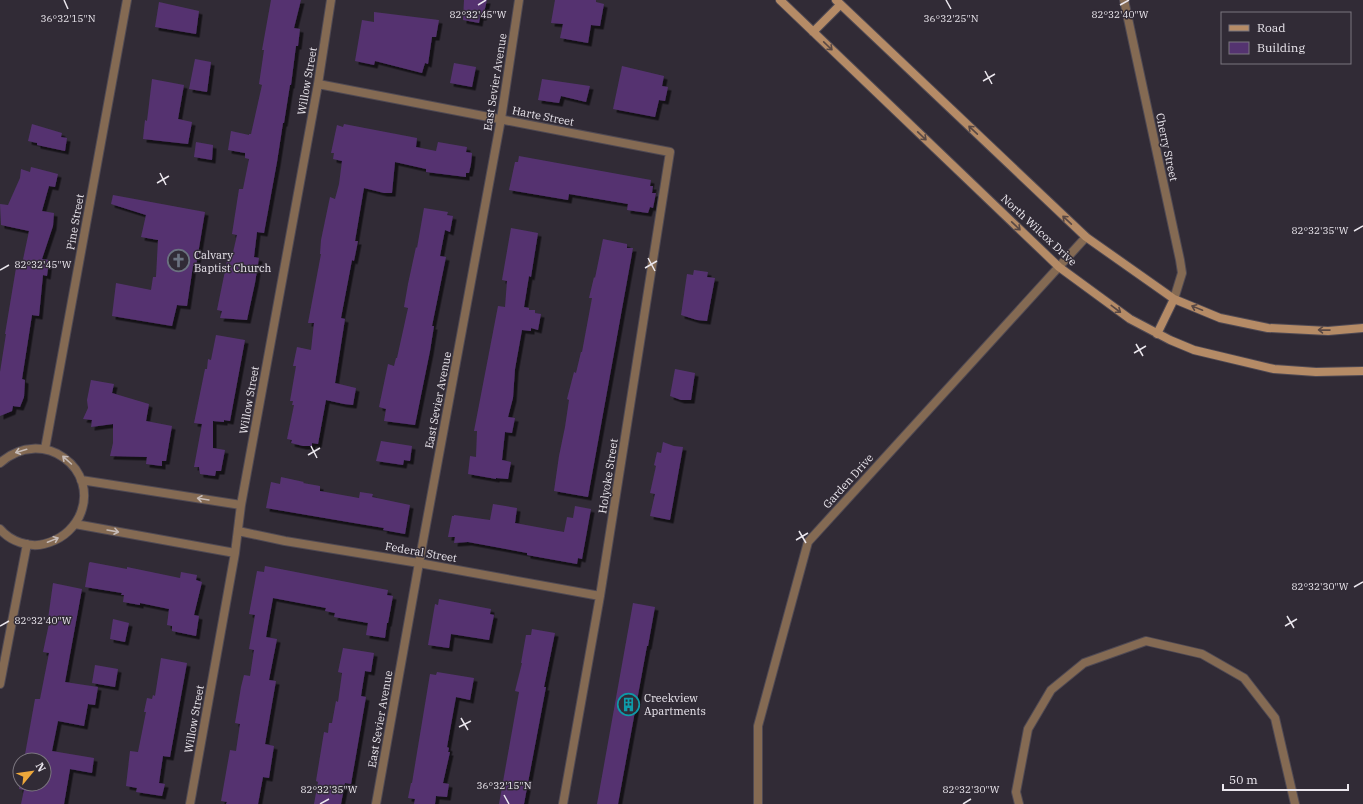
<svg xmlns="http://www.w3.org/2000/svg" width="1363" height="804" viewBox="0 0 1363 804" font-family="'IBM Plex Serif',serif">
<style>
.building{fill:#543370;filter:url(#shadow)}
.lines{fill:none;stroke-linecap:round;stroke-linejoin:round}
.minor-casing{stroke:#4f4953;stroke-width:10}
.tertiary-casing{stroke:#4f4953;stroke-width:10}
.secondary-casing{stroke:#4f4953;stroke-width:10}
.minor{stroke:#846a53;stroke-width:8}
.tertiary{stroke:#846a53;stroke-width:8}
.secondary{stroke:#b58b66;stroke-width:8}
.oneway{stroke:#594844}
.oneway2{stroke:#c6bbb7}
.ticks{fill:none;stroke:#eae6ed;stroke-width:1.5}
.labels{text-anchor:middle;stroke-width:3;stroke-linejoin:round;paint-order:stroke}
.street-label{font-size:11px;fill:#eae6ed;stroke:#312b36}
.poi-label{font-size:11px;fill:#eae6ed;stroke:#312b36;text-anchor:start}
.ticks-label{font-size:10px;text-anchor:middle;fill:#eae6ed;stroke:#312b36;stroke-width:3;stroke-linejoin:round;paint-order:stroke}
</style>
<defs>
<filter id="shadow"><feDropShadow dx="3.5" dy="3.5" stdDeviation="0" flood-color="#0009"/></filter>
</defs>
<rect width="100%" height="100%" fill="#312b36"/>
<!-- building -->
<path class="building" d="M 271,0 L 301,0 L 294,28 L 300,29 L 298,46 L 296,46 L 291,85 L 290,85 L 284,123 L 283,123 L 277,162 L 264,233 L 257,232 L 254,257 L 259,258 L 255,283 L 247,320 L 220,318 L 222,311 L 217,310 L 227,261 L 231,261 L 237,235 L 232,234 L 239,189 L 243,189 L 249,159 L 245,158 L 245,153 L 228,150 L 231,131 L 249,135 L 249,134 L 251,134 L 262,85 L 259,84 L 264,50 L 262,50 Z
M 464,0 L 487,0 L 483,17 L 480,17 L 479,23 L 463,20 Z
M 555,0 L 596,0 L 596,2 L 604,4 L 600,26 L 591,25 L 588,43 L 560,38 L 563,24 L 551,23 Z
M 159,2 L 199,11 L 196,34 L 155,27 Z
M 374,12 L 439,20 L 436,37 L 432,37 L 428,64 L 425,63 L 422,73 L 375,61 L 374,65 L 355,61 L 362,20 L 374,22 Z
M 195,59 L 211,62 L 207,92 L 189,89 Z
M 454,63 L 476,67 L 472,87 L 450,83 Z
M 622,66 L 664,76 L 662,86 L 668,87 L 665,101 L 659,100 L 655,117 L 613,109 Z
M 152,79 L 184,85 L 178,119 L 192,122 L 188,144 L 143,139 L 145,120 L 147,121 Z
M 542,79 L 590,86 L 586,102 L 561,96 L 559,103 L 538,100 Z
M 32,124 L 62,133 L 61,137 L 67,138 L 65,151 L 37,145 L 37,143 L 28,141 Z
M 344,124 L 417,138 L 416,147 L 436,151 L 438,142 L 467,147 L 466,152 L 472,153 L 471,164 L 469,173 L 466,173 L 466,177 L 426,172 L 426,169 L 395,162 L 392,193 L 384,193 L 364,188 L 355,241 L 358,241 L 354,261 L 352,260 L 341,318 L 345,319 L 335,383 L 356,388 L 353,405 L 344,404 L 326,400 L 318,444 L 312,443 L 312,446 L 303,446 L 291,443 L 292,440 L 287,439 L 294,405 L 292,405 L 293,401 L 290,401 L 296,366 L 293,366 L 297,347 L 311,350 L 314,323 L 308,323 L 321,254 L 320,254 L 321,240 L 330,197 L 335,199 L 339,184 L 342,161 L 333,159 L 334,153 L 331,153 L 337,125 L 343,127 Z
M 196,142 L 213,145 L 212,160 L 194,157 Z
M 519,156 L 651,180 L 650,186 L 653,186 L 652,193 L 656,193 L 653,208 L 650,207 L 648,213 L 627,210 L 628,204 L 569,194 L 568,200 L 509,190 L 515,162 L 518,162 Z
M 31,167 L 58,174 L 55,187 L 49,186 L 42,211 L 54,213 L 53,226 L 42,259 L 49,260 L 47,276 L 43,275 L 39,316 L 32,315 L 22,379 L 25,380 L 24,397 L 20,407 L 13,406 L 12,411 L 0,416 L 0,372 L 6,334 L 5,334 L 16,268 L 21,269 L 29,231 L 1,225 L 0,204 L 8,205 L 20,178 L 21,169 L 30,172 Z
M 113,195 L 205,212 L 196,266 L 193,266 L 187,306 L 177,305 L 172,326 L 112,316 L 116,283 L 151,290 L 153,277 L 156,277 L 158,240 L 141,237 L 146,215 L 111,204 Z
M 424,208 L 448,212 L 447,215 L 453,216 L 450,232 L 445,230 L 440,256 L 446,257 L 432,326 L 434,326 L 430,351 L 415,425 L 384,421 L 386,409 L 379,407 L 388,364 L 394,366 L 396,358 L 397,358 L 408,308 L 404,307 L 408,284 L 416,247 L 417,248 Z
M 511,228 L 538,233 L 531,277 L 529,276 L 524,307 L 529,308 L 529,310 L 535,310 L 535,313 L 541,314 L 538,330 L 531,328 L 531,331 L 522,330 L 515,369 L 513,398 L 508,417 L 515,418 L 512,433 L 505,432 L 502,460 L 511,462 L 508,479 L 496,478 L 496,479 L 468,474 L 470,456 L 476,457 L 477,431 L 474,431 L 498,306 L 505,307 L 507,281 L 502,280 Z
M 603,239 L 627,244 L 627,248 L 633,248 L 588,497 L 554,491 L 559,456 L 565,427 L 569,400 L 567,399 L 574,372 L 576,373 L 581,352 L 582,352 L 592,298 L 589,298 L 594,277 L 595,278 Z
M 694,270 L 708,272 L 707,277 L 715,278 L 707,321 L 697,320 L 681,315 L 687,274 L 693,275 Z
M 216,335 L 245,340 L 230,421 L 224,420 L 224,422 L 213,421 L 213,448 L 225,450 L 221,471 L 216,471 L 215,476 L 200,474 L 199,467 L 194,467 L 202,424 L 194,423 L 205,369 L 207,369 L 208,359 L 211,360 Z
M 675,369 L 695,373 L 691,400 L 681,400 L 670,396 Z
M 91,380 L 114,384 L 112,393 L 149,404 L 146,421 L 172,426 L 166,461 L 162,461 L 162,466 L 146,464 L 147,457 L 110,456 L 113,443 L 113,424 L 91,427 L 92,420 L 83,419 L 88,408 L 87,400 Z
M 381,441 L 412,446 L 410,461 L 404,460 L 403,465 L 376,461 Z
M 663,442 L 674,446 L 683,447 L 670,520 L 650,516 L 655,494 L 650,493 L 656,466 L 654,465 L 657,452 L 661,453 Z
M 281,477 L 304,482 L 303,483 L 320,486 L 320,491 L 359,498 L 360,492 L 373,494 L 372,497 L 410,505 L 405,534 L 383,530 L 384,528 L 348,522 L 266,508 L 271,482 L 280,484 Z
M 493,504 L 517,508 L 515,523 L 564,532 L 567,517 L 573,518 L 575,506 L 591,509 L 582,559 L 578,558 L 577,564 L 527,555 L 527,553 L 468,542 L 454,543 L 455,537 L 448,537 L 452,516 L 454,516 L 454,515 L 490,520 Z
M 90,562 L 127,569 L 127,567 L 180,578 L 181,572 L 197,575 L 196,580 L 202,582 L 194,615 L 199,616 L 196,636 L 172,631 L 172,626 L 167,625 L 169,609 L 140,603 L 140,605 L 123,602 L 124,595 L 121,595 L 122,593 L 85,587 L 89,563 Z
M 265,566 L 388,590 L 387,595 L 393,596 L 388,623 L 387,623 L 385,638 L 366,635 L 368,623 L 334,617 L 335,613 L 325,611 L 326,608 L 273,598 L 266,637 L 277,639 L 269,680 L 276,681 L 265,744 L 274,746 L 269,778 L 263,777 L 258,804 L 226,804 L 227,802 L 221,801 L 230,750 L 236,751 L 240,724 L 235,723 L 241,687 L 244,675 L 250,676 L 254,650 L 249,649 L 255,615 L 249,614 L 257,571 L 264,572 Z
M 53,583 L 82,589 L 65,682 L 98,687 L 95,705 L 88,704 L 84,726 L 58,721 L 52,751 L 94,758 L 92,773 L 70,769 L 64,804 L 21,804 L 24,790 L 19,789 L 20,781 L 20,784 L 44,784 L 44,760 L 24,760 L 35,699 L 40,699 L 49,653 L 43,652 L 50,619 L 48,619 Z
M 439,599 L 491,609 L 490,614 L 494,615 L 489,640 L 451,634 L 449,648 L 428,645 L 435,604 L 438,605 Z
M 633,603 L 655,607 L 648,646 L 647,646 L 618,804 L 597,804 Z
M 113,619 L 129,623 L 125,642 L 110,639 Z
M 532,629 L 555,633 L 544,687 L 546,687 L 524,804 L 499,804 L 519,692 L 515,691 L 522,663 L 521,663 L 526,635 L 531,635 Z
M 343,648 L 374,653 L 371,672 L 365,671 L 361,696 L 366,697 L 355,761 L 351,784 L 345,783 L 341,804 L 314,804 L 318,782 L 316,781 L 324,732 L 328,733 L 329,723 L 332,723 L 336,701 L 338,702 L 342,673 L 338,672 Z
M 161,658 L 187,663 L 170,757 L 163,756 L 159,783 L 165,784 L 162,796 L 136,792 L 137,788 L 126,786 L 130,751 L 138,752 L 146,712 L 144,712 L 147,698 L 152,699 L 153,695 L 155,696 Z
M 95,665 L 118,669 L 115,687 L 92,683 Z
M 437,672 L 474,678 L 470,700 L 456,697 L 447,747 L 449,748 L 448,752 L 450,752 L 443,783 L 449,784 L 447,797 L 436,796 L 435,804 L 414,804 L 415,799 L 408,798 L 411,783 L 412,783 L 430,674 L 436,675 Z"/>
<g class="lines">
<defs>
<path id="minor" d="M 1124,0 L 1180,260 L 1182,273 L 1174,299
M 318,84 L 670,152 L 600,596 L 563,804
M 45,449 L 127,0
M 0,463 C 42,425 102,469 79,517 C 71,532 60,540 44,544 C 29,548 10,541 0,529
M 81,480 L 241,505
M 75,524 L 235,553
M 238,531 L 285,541 L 419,563 L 600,596
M 0,684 L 27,544
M 190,804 L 235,553 L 241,505 L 318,84 L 331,0
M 758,804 L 758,726 L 808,542 L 1086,237
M 1019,804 L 1016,792 L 1028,729 L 1051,690 L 1084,663 L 1146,641 L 1202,654 L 1244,678 L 1275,718 L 1295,804"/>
<path id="tertiary" d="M 376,804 L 419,563 L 501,119 L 519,0"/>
<path id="secondary" d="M 780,0 L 1059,267 L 1130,319 L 1170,340 L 1194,350 L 1274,369 L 1316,372 L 1363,371
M 836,0 L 1086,237 L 1174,299 L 1220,318 L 1268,328 L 1328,331 L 1363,328
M 813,32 L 840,5
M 1157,334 L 1174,299"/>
</defs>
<!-- minor casing -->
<use href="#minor" class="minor-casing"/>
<!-- tertiary casing -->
<use href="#tertiary" class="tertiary-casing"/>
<!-- secondary casing -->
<use href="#secondary" class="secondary-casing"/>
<!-- minor -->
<use href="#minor" class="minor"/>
<!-- tertiary -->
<use href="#tertiary" class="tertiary"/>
<!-- secondary -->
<use href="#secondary" class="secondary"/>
</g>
<!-- one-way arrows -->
<defs><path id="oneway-shaft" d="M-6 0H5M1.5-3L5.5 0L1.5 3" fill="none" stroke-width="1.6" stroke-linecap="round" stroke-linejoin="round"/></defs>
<g class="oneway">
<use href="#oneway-shaft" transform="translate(828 46) rotate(44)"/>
<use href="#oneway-shaft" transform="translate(973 130) rotate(-137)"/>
<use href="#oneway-shaft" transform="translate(922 136) rotate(44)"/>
<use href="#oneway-shaft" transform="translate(1067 220) rotate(-137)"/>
<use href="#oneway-shaft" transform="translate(1016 226) rotate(44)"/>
<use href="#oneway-shaft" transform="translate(1197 308) rotate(-158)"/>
<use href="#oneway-shaft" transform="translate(1116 309) rotate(37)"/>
<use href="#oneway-shaft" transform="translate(1324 330) rotate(-179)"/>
</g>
<g class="oneway2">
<use href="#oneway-shaft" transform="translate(21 451) rotate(163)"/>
<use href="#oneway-shaft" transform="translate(67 460) rotate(-138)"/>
<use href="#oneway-shaft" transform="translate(203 499) rotate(-171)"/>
<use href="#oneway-shaft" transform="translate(113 531) rotate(10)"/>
<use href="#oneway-shaft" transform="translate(53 540) rotate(-22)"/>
</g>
<!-- ticks -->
<path class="ticks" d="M 64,0 L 68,9M 946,0 L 951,9M 478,5 L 486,0M 1120,5 L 1129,0M 985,71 L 992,84M 983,81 L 995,74M 160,173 L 166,185M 157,183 L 169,176M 1354,231 L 1363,226M 648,258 L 655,271M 645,268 L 657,261M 0,270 L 9,265M 1136,344 L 1143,356M 1134,353 L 1146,346M 311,446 L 317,458M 308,455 L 320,448M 799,531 L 806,543M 796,540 L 808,533M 1354,587 L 1363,582M 1287,616 L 1294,628M 0,626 L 9,621M 1285,626 L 1297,619M 461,718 L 468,730M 459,727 L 471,721M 504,795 L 509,804M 320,804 L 329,799M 963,804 L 971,799"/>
<!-- icons -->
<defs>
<symbol id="church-ring" viewBox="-11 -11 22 22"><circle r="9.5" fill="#312b36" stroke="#6b7280" stroke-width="1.5"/><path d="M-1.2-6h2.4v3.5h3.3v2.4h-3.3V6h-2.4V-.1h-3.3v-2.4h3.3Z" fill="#6b7280"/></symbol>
<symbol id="building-ring" viewBox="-11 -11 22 22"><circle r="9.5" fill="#312b36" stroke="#0f9aa8" stroke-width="1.5"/><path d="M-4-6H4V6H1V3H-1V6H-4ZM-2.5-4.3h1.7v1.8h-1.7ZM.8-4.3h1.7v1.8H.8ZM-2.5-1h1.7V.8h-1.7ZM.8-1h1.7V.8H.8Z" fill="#0f9aa8"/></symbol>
</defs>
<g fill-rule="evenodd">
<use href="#church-ring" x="166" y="248" width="25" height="25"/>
<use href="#building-ring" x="616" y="692" width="25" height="25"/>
</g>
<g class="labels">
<!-- street labels -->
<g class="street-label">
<text transform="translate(307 81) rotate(-80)" y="4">Willow Street</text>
<text transform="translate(495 82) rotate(-81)" y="4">East Sevier Avenue</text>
<text transform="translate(543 116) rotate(11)" y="4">Harte Street</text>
<text transform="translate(1167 147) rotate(78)" y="4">Cherry Street</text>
<text transform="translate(75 222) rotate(-80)" y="4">Pine Street</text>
<text transform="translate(1039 230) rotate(43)" y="4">North Wilcox Drive</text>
<text transform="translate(249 400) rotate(-80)" y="4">Willow Street</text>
<text transform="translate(438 400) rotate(-79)" y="4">East Sevier Avenue</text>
<text transform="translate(608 476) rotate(-81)" y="4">Holyoke Street</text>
<text transform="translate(848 481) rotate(-48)" y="4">Garden Drive</text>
<text transform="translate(421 552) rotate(10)" y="4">Federal Street</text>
<text transform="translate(194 719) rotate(-80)" y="4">Willow Street</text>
<text transform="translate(380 719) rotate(-80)" y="4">East Sevier Avenue</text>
</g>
<!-- poi labels -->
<g class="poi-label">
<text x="194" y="259">Calvary<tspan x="194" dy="13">Baptist Church</tspan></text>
<text x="644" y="702">Creekview<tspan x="644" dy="13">Apartments</tspan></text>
</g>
</g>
<g class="ticks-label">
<text x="478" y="18">82°32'45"W</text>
<text x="1120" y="18">82°32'40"W</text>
<text x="68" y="22">36°32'15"N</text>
<text x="951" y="22">36°32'25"N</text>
<text x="1320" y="234">82°32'35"W</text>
<text x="43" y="268">82°32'45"W</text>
<text x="1320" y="590">82°32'30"W</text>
<text x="43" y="624">82°32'40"W</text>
<text x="504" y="789">36°32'15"N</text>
<text x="329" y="793">82°32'35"W</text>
<text x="971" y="793">82°32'30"W</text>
</g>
<!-- legend -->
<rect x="1221" y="12" width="130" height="52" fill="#312b36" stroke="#7b767f"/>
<rect x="1229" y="25" width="20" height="6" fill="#b58b66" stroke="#7b767f"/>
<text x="1257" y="32" font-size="12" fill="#eae6ed">Road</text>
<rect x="1229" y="42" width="20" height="12" fill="#543370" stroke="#7b767f"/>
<text x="1257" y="52" font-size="12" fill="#eae6ed">Building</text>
<!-- north arrow -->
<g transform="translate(32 772) rotate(61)"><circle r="19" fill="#312b36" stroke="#7b767f"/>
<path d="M0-3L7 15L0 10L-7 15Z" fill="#eda83b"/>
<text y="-6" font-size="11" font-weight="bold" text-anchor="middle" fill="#eae6ed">N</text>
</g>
<!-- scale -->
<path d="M1223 784v6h125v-6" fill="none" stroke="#eae6ed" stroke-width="2"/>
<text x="1229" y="784" font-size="12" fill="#eae6ed" stroke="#312b36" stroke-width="3" paint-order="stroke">50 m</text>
</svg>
